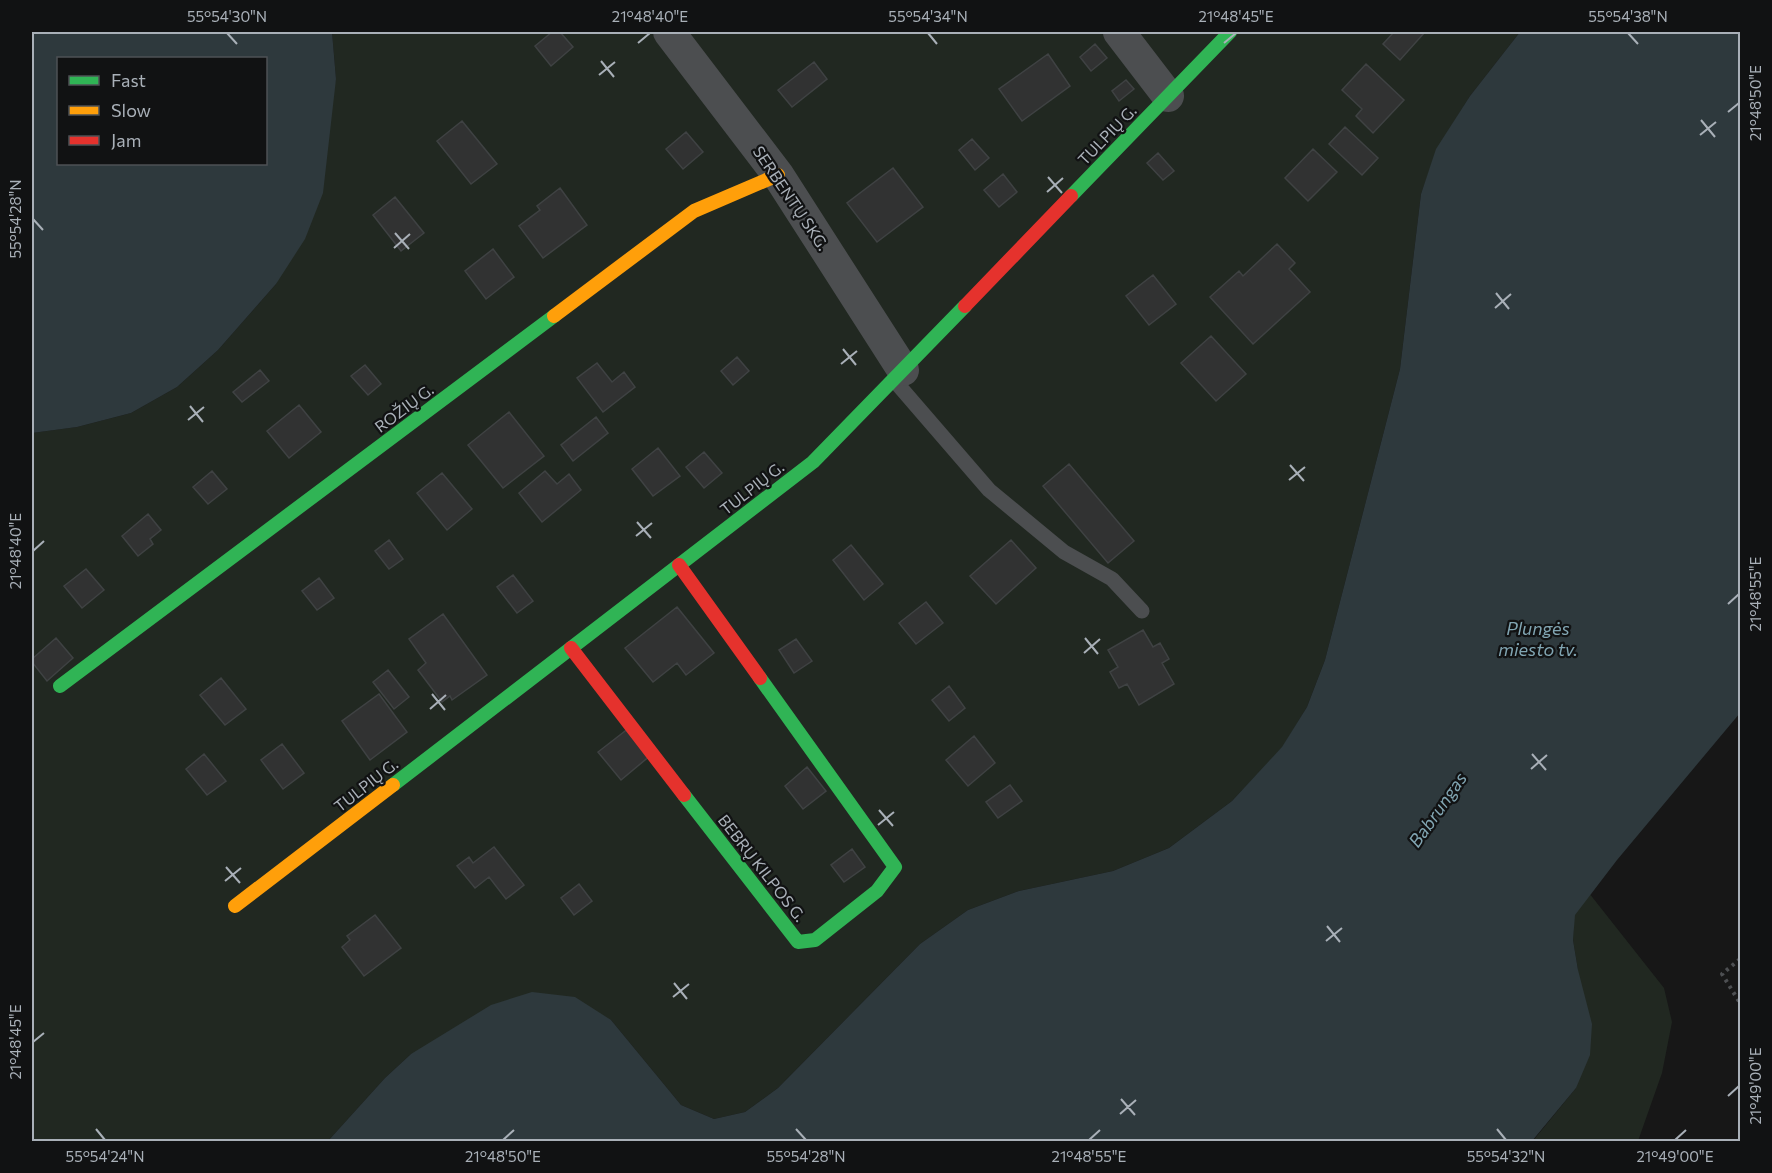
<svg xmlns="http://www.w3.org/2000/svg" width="1772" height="1173" viewBox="0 0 1772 1173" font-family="Commissioner,sans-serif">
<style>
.green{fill:#212821}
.water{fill:#2e393d;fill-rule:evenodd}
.building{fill:#313232;stroke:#3f4243;stroke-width:1.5}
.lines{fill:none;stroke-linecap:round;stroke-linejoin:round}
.path{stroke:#4d4f52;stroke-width:4;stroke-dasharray:3 4.5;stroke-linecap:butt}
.lane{stroke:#4c4e50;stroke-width:15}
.street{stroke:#4c4e50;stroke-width:32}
.fast{stroke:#30b455;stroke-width:14}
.slow{stroke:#ff9f0a;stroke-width:14}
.jam{stroke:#e5322d;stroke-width:14}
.ticks{fill:none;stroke:#a9b0b8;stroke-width:2}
.labels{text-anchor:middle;stroke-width:4.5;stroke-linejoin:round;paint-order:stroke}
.street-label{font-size:16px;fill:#a9b0b8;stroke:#111213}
.water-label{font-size:18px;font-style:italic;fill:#81a5b2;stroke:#111213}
.neatline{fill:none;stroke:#a9b0b8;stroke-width:2}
.ticks-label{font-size:15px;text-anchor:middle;fill:#a9b0b8}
</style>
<rect width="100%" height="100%" fill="#171717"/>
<!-- green -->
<path class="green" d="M 332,32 L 1520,32 L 1470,96 L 1437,149 L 1421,194 L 1400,369 L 1325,660 L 1307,707 L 1282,748 L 1232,801 L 1169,848 L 1113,871 L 1019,891 L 968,910 L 920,944 L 778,1088 L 745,1112 L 714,1119 L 681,1105 L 611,1020 L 411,1054 L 385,1078 L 328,1141 L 32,1141 L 32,433 L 77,427 L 131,413 L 177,387 L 218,350 L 276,284 L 336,79 Z
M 1589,893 L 1664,988 L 1672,1022 L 1662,1073 L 1638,1141 L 1532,1142 L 1576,1088 L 1578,970 L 1573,940 L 1574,915 Z"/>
<!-- water -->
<path class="water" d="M 32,32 L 332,32 L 336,79 L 323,193 L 305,239 L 276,284 L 218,350 L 177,387 L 131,413 L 77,427 L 32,433 ZM 58,58 L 266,58 L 266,164 L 58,164 Z
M 1520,32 L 1740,32 L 1740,713 L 1617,860 L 1575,915 L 1573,940 L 1578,970 L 1592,1024 L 1590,1055 L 1576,1088 L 1532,1141 L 328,1141 L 385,1078 L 411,1054 L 491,1005 L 532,992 L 575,997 L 611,1020 L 681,1105 L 714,1119 L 745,1112 L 778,1088 L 920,944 L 968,910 L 1019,891 L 1113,871 L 1169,848 L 1232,801 L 1282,747 L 1307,707 L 1325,660 L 1400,369 L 1421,194 L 1436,149 L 1470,96 Z"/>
<!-- building -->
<path class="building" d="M 552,32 L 560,32 L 573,47 L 551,66 L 535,46 Z
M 1394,32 L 1425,32 L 1400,60 L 1383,44 Z
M 1095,44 L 1107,58 L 1091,71 L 1080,57 Z
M 1048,54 L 1070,86 L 1022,121 L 999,89 Z
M 814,62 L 827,79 L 792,107 L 778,90 Z
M 1366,64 L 1404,100 L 1373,133 L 1356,116 L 1362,109 L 1342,90 Z
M 1126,80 L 1134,89 L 1119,101 L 1112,91 Z
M 462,121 L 497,164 L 471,184 L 437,141 Z
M 1345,127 L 1378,158 L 1362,175 L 1329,144 Z
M 686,132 L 703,152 L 683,169 L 666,149 Z
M 972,139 L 989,158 L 975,170 L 959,150 Z
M 1313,149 L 1337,172 L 1308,201 L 1285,178 Z
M 1158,153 L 1174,171 L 1163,180 L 1147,163 Z
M 893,168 L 923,207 L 877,242 L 847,203 Z
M 1003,174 L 1017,192 L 999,207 L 984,190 Z
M 560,188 L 587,225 L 543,258 L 519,226 L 540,210 L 537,206 Z
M 395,197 L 424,233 L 401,251 L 373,215 Z
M 1277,244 L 1295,263 L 1289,269 L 1310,292 L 1253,344 L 1210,297 L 1239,271 L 1243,276 Z
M 493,249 L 514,277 L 486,299 L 465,271 Z
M 1153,275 L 1176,304 L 1149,325 L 1126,296 Z
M 1211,336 L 1246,374 L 1216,401 L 1181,363 Z
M 737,357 L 749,371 L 733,385 L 721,371 Z
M 597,363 L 612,382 L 624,372 L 635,387 L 603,412 L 577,378 Z
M 365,365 L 381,384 L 368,395 L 351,376 Z
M 260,370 L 269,381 L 242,402 L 233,392 Z
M 299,405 L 321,432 L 289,458 L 267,431 Z
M 509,412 L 544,456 L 503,488 L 468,445 Z
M 596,417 L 608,433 L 573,461 L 561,445 Z
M 658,448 L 680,476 L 653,496 L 632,469 Z
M 704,452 L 722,473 L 704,488 L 686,467 Z
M 1069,464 L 1134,541 L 1108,563 L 1043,486 Z
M 212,471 L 227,489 L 208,504 L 193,487 Z
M 545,471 L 557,484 L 569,474 L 581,490 L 542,522 L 519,493 Z
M 442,473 L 472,509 L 447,530 L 417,493 Z
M 148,514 L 161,530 L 150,539 L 153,544 L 138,556 L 122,536 Z
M 389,540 L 403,559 L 389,569 L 375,551 Z
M 1011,540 L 1036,568 L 996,604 L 970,576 Z
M 851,545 L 883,584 L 864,600 L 833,560 Z
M 86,569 L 104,590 L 82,608 L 64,586 Z
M 513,575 L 533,601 L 517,613 L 497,587 Z
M 319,578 L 334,598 L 317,610 L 302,591 Z
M 926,602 L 943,623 L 916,644 L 899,623 Z
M 677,607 L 714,653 L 686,675 L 677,663 L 653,682 L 625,648 Z
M 443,614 L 487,675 L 452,700 L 450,696 L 442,702 L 418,670 L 426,663 L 409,639 Z
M 1143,630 L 1153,647 L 1160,643 L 1169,659 L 1162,663 L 1174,684 L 1139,705 L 1127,684 L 1119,688 L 1110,672 L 1118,667 L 1108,650 Z
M 56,638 L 73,658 L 47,681 L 32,662 L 32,659 Z
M 796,639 L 812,661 L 794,673 L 779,650 Z
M 388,670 L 409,697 L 394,709 L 373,682 Z
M 221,678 L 246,709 L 225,725 L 200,695 Z
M 949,686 L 965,708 L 949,721 L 932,700 Z
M 379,694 L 407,732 L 370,760 L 342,721 Z
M 629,728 L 651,755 L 621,780 L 598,752 Z
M 974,736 L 995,763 L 968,786 L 946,760 Z
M 282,744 L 304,773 L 283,789 L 261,760 Z
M 204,754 L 226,781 L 207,795 L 186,769 Z
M 807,767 L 826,791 L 803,809 L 785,786 Z
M 1010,785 L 1022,801 L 998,818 L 986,802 Z
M 494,847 L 524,885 L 506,899 L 489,877 L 475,888 L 457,866 L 469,857 L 473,863 Z
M 852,849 L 865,867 L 844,882 L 831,865 Z
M 579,884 L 592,901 L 574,915 L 561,898 Z
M 375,915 L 401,948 L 364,976 L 342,947 L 350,940 L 347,936 Z"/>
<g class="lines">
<!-- path -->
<path class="path" d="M 1740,959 L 1722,974 L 1740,1003"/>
<!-- lane -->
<path class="lane" d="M 894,380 L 989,490 L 1064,552 L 1112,579 L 1142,611"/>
<!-- street -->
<path class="street" d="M 669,32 L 778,175 L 903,370
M 1119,32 L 1168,96"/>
<!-- fast -->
<path class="fast" d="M 1071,196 L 1230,32
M 60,686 L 554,316
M 393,785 L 813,462 L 965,306
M 684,795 L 798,942 L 815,940 L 877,891 L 895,867 L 760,678"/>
<!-- slow -->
<path class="slow" d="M 554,316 L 694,211 L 778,175
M 235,906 L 393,785"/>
<!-- jam -->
<path class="jam" d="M 965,306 L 1071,196
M 679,565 L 760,678
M 571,648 L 684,795"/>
</g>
<!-- ticks -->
<path class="ticks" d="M 227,33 L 237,44M 928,33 L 937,44M 1628,33 L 1638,44M 638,43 L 650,33M 1224,43 L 1236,33M 601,61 L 614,77M 599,75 L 615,62M 1728,112 L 1739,103M 1701,120 L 1715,137M 1700,135 L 1716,122M 1048,177 L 1062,193M 1047,192 L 1063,178M 33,219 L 43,230M 395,233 L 409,249M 394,248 L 410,234M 1496,293 L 1509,309M 1495,308 L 1511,294M 843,349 L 856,365M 841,364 L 857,351M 190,406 L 203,422M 188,420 L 204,407M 1290,465 L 1304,481M 1289,480 L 1305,467M 637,522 L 651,538M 636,536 L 652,523M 33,551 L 44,541M 1728,604 L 1739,594M 1085,638 L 1098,654M 1084,653 L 1100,639M 432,694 L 445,710M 430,709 L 446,695M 1532,754 L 1546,770M 1531,769 L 1547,755M 879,810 L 893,826M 878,825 L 894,812M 226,867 L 240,883M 225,881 L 241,868M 1327,926 L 1340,942M 1326,941 L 1342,928M 674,983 L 687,999M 673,997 L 689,984M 33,1042 L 44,1033M 1728,1096 L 1739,1086M 1121,1099 L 1135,1115M 1120,1114 L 1136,1100M 96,1129 L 105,1140M 796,1129 L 806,1140M 1497,1129 L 1506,1140M 503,1140 L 514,1130M 1089,1140 L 1100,1130M 1675,1140 L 1686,1130"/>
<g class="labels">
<!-- street labels -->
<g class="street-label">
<text transform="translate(1107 135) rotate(-46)" y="6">TULPIŲ G.</text>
<text transform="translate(791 198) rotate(56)" y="6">SERBENTŲ SKG.</text>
<text transform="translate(404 408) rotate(-37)" y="6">ROŽIŲ G.</text>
<text transform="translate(752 488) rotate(-38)" y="6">TULPIŲ G.</text>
<text transform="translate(366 785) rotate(-38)" y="6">TULPIŲ G.</text>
<text transform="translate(762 868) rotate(52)" y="6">BEBRŲ KILPOS G.</text>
</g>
<!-- water labels -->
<g class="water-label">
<text x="1538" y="635">Plungės<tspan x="1538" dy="21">miesto tv.</tspan></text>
<text transform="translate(1438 810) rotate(-55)" y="6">Babrungas</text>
</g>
</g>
<!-- border -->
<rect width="1772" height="1173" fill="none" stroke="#111213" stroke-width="66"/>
<!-- legend -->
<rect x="57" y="57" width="210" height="108" fill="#111213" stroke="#4e5155" stroke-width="1.5"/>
<rect x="69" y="76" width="30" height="9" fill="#30b455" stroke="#4e5155" stroke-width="1.5"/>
<text x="111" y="87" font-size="18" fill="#a9b0b8">Fast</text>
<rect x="69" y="106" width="30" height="9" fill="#ff9f0a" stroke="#4e5155" stroke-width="1.5"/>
<text x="111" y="117" font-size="18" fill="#a9b0b8">Slow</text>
<rect x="69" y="136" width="30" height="9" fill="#e5322d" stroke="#4e5155" stroke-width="1.5"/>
<text x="111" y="147" font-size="18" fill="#a9b0b8">Jam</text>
<rect x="33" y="33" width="1706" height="1107" class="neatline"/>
<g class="ticks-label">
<text x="227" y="22">55°54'30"N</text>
<text x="650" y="22">21°48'40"E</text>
<text x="928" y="22">55°54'34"N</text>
<text x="1236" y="22">21°48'45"E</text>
<text x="1628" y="22">55°54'38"N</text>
<text transform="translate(1756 103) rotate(-90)" y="5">21°48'50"E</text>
<text transform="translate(16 219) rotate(-90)" y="5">55°54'28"N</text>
<text transform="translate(16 551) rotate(-90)" y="5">21°48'40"E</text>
<text transform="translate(1756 594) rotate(-90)" y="5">21°48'55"E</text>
<text transform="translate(16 1042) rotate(-90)" y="5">21°48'45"E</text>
<text transform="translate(1756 1086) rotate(-90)" y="5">21°49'00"E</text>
<text x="105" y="1162">55°54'24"N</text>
<text x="503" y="1162">21°48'50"E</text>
<text x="806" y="1162">55°54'28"N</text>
<text x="1089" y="1162">21°48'55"E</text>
<text x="1506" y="1162">55°54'32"N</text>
<text x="1675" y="1162">21°49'00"E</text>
</g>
</svg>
